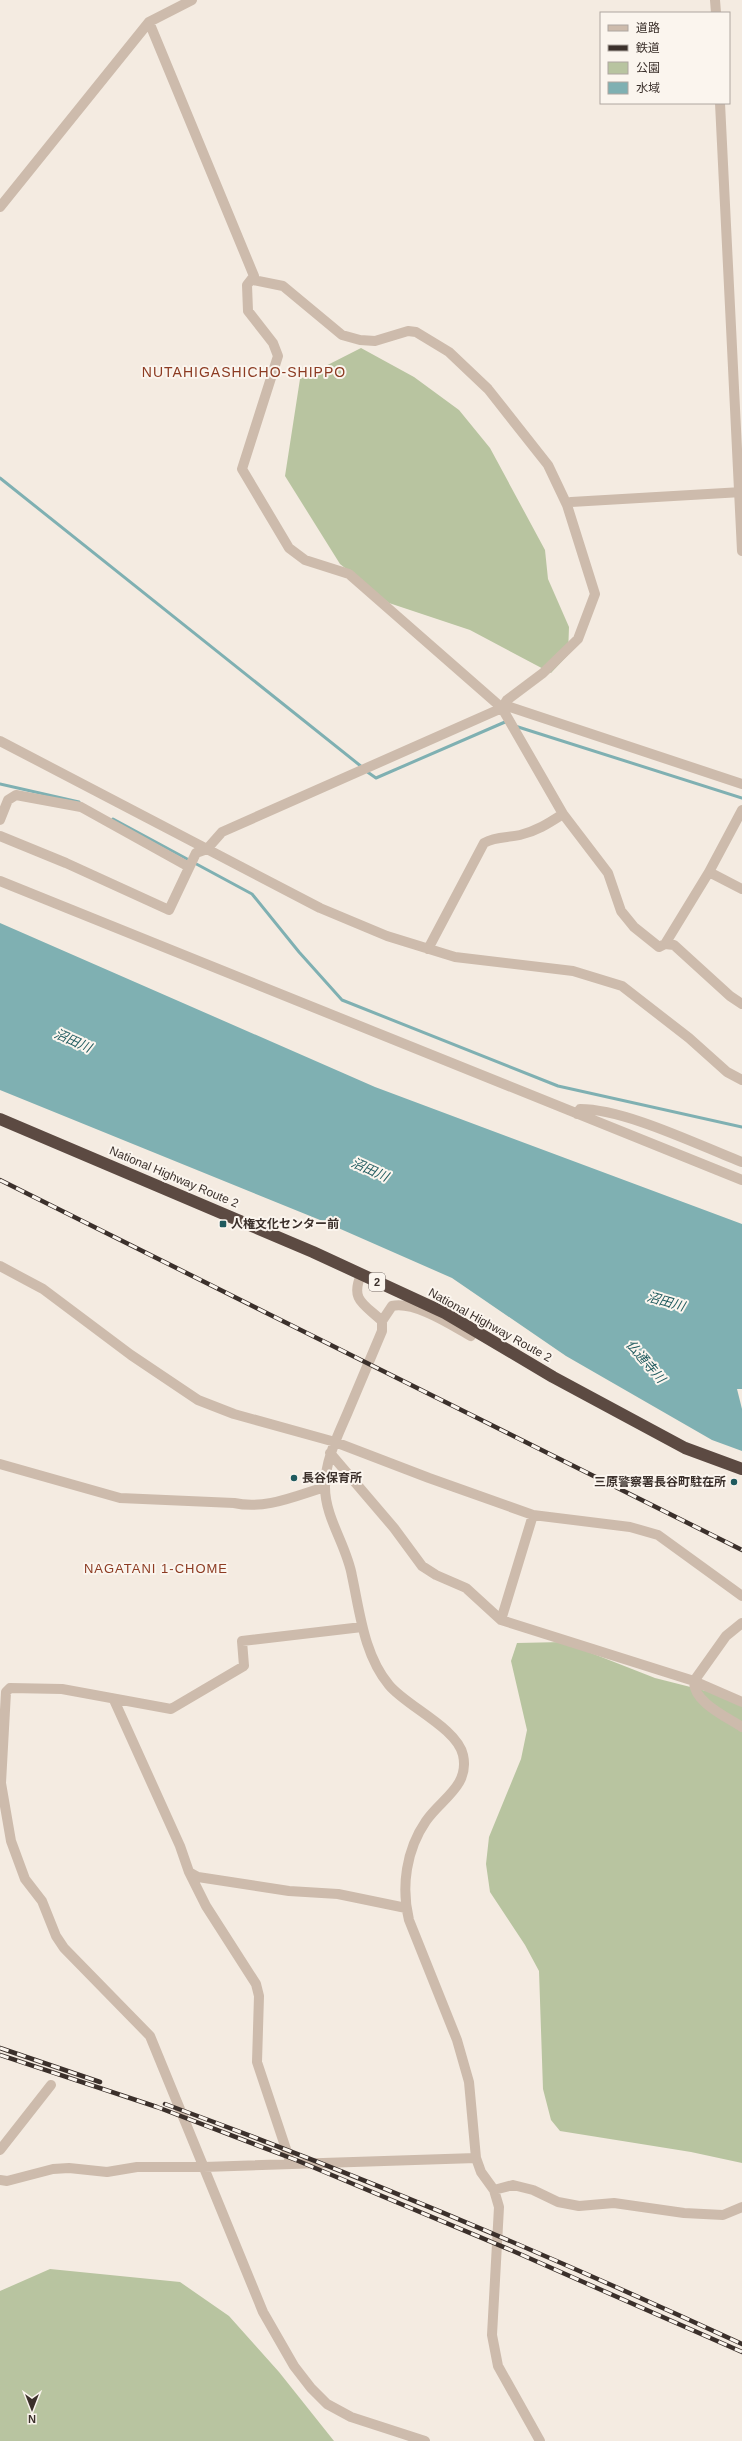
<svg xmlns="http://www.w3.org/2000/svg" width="742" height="2441" viewBox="0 0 742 2441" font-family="Arial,'Noto Sans JP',sans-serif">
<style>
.green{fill:#b8c4a0}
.water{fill:#7fb0b2}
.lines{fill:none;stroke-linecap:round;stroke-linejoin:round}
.stream{stroke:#7fb0b2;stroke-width:3}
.minor{stroke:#cdbbac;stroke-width:10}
.highway{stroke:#5c4a42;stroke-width:12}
.rail-casing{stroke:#3b302b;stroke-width:4.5}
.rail{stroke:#fbf5ee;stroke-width:3;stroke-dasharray:9;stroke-linecap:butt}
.poi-dot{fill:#1f5a5e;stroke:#fbf5ee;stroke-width:1.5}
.labels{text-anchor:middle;stroke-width:4;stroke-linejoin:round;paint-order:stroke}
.shield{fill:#fbf5ee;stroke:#756b66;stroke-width:1}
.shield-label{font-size:11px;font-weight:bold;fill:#3b302b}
.street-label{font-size:12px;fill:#3b302b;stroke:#fbf5ee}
.poi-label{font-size:12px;font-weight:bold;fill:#3b302b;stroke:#fbf5ee;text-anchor:start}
.water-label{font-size:13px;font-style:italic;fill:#1f5a5e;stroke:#fbf5ee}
.neighbourhood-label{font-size:13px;letter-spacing:1px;fill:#8c3b22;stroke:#fbf5ee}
.quarter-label{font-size:14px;letter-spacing:1px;fill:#8c3b22;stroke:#fbf5ee}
</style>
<rect width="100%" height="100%" fill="#f4ebe1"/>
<!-- green -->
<path class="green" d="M 361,348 L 414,377 L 459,410 L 490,448 L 545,550 L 548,579 L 569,627 L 568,655 L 551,673 L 470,630 L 389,603 L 340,564 L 285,476 L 300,379 Z
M 563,1642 L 655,1678 L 722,1695 L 742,1706 L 742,2163 L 691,2152 L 560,2131 L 551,2120 L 543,2089 L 539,1971 L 525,1945 L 490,1892 L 486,1864 L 489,1837 L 521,1759 L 527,1730 L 511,1661 L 517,1643 Z
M 50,2269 L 180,2282 L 229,2316 L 279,2372 L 334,2441 L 0,2441 L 0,2291 Z"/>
<!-- water -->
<path class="water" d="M 0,923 L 375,1087 L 742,1224 L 742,1389 L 737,1389 L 742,1409 L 742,1451 L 712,1440 L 566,1356 L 452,1278 L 320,1220 L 0,1090 Z"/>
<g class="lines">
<!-- stream -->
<path class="stream" d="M 0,478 L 362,767
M 515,726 L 742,798
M 366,771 L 376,778 L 505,722 L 508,723
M 0,784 L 79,802
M 113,819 L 252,894 L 299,952 L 342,1000 L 558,1086 L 742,1127"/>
<!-- minor -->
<path class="minor" d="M 715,0 L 716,13
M 149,22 L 254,276 L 247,285 L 248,311 L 273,343 L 278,356 L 242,469 L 289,548 L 305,560 L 349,574 L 502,708 L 563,814 L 608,873 L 621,911 L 634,927 L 659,947 L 665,944 L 674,945 L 730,996 L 742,1004
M 720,103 L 742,551
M 0,207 L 149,22 L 192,0
M 253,280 L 283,286 L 342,335 L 360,340 L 375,341 L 408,331 L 416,332 L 449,352 L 488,389 L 548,465 L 567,505 L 595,594 L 578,639 L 543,673 L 507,700 L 502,708
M 567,505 L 571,502 L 742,492
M 0,741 L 320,908 L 387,936 L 455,957 L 573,971 L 622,986 L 689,1038 L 727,1072 L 742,1080
M 0,820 L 8,800 L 16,795 L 81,807 L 189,867
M 0,836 L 66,863 L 169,910 L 196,853 L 207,849 L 222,832 L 502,708 L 510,707 L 742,784
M 709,872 L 742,889
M 0,881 L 742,1180
M 665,944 L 709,872 L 742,810
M 428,949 L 484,843 C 496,836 507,838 520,835 C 537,831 549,823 563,814
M 577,1114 L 580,1109 C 625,1109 698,1145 742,1162
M 0,1266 L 43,1289 L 131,1355 L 198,1400 L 234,1414 L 335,1442 L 429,1478 L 533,1515 L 630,1527 L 658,1535 L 742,1596
M 361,1275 C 350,1300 364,1304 382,1321 L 382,1331 C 370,1359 359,1386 347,1414 C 337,1437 325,1461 325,1487 C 325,1518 347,1546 352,1576 C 360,1613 364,1655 389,1685 C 406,1706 457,1728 463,1755 C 470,1786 441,1799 426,1821 C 406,1850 401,1887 409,1920 L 457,2040 L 469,2082 L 476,2158 L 481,2172 L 494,2190 L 499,2207 L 492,2335 L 498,2366 L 540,2441
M 382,1321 L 392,1306 C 415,1301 451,1325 471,1336 L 475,1331
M 330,1453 L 394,1528 L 422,1566 L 436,1575 L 466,1588 L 501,1620 L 694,1681 L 742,1702
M 0,1464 L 120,1498 L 234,1503 C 265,1510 295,1496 325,1487
M 501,1620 L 533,1515
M 742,1623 L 726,1636 L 694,1681 C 693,1702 727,1717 742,1727
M 362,1627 L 242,1641 L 244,1666 L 171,1709 L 62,1689 L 10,1688 L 6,1692 L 1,1783 L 11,1841 L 25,1879 L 42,1901 L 56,1936 L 64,1948 L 150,2036 L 263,2312 L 294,2366 L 311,2388 L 327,2404 L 351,2417 L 425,2441
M 114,1700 L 180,1846 L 189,1872 L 198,1877 L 289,1891 L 338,1894 L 406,1908
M 189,1872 L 206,1906 L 256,1984 L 259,1996 L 257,2062 L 291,2164
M 0,2150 L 51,2085
M 0,2180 L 7,2181 L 53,2169 L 69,2168 L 107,2172 L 137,2167 L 204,2167 L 476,2158
M 494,2190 L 513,2185 L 533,2190 L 558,2202 L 579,2206 L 614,2203 L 684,2213 L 723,2215 L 742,2207"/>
<!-- highway -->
<path class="highway" d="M 0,1119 L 313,1252 L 445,1313 L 553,1377 L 685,1448 L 742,1469"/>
<defs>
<path id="rail" d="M 0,1180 L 742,1550
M 0,2048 L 100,2082
M 0,2055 L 157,2107 L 296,2160 L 513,2251 L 742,2352
M 165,2104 C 360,2175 553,2257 742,2344"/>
</defs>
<!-- rail casing -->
<use href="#rail" class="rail-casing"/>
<!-- rail -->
<use href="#rail" class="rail"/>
</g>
<!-- markers -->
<g class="poi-dot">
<rect x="219" y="1220" width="8" height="8" rx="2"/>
<circle cx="294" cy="1478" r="4"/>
<circle cx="734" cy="1482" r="4"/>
</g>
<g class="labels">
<!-- shield labels -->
<rect class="shield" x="369" y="1273" width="16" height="18" rx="3"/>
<g class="shield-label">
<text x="377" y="1286">2</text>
</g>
<!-- street labels -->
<g class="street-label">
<text transform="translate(174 1177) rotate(23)" y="4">National Highway Route 2</text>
<text transform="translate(490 1325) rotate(29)" y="4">National Highway Route 2</text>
</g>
<!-- poi labels -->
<g class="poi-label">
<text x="231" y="1228">人権文化センター前</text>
<text x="302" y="1482">長谷保育所</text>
<text x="726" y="1486" text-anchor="end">三原警察署長谷町駐在所</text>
</g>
<!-- water labels -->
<g class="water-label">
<text transform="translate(73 1040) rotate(24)" y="5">沼田川</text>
<text transform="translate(370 1169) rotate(24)" y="5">沼田川</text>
<text transform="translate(666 1301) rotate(16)" y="5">沼田川</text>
<text transform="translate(646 1361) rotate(49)" y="5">仏通寺川</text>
</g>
<!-- neighbourhood labels -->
<g class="neighbourhood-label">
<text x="156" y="1573">NAGATANI 1-CHOME</text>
</g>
<!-- quarter labels -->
<g class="quarter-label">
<text x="244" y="377">NUTAHIGASHICHO-SHIPPO</text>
</g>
</g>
<!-- legend -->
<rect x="600" y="12" width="130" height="92" fill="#fbf5ee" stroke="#aea6a0"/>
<rect x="608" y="25" width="20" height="6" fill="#cdbbac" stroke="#aea6a0"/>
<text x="636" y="32" font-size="12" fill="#3b302b">道路</text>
<rect x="608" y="45" width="20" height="6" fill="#3b302b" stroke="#aea6a0"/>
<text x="636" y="52" font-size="12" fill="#3b302b">鉄道</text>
<rect x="608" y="62" width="20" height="12" fill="#b8c4a0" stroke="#aea6a0"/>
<text x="636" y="72" font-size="12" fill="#3b302b">公園</text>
<rect x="608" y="82" width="20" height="12" fill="#7fb0b2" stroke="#aea6a0"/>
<text x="636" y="92" font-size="12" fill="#3b302b">水域</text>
<!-- north arrow -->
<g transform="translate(32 2409) rotate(180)" stroke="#fbf5ee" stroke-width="3" paint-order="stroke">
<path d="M0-3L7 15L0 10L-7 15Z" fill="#3b302b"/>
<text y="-6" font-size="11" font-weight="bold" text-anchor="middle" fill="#3b302b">N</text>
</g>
</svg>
